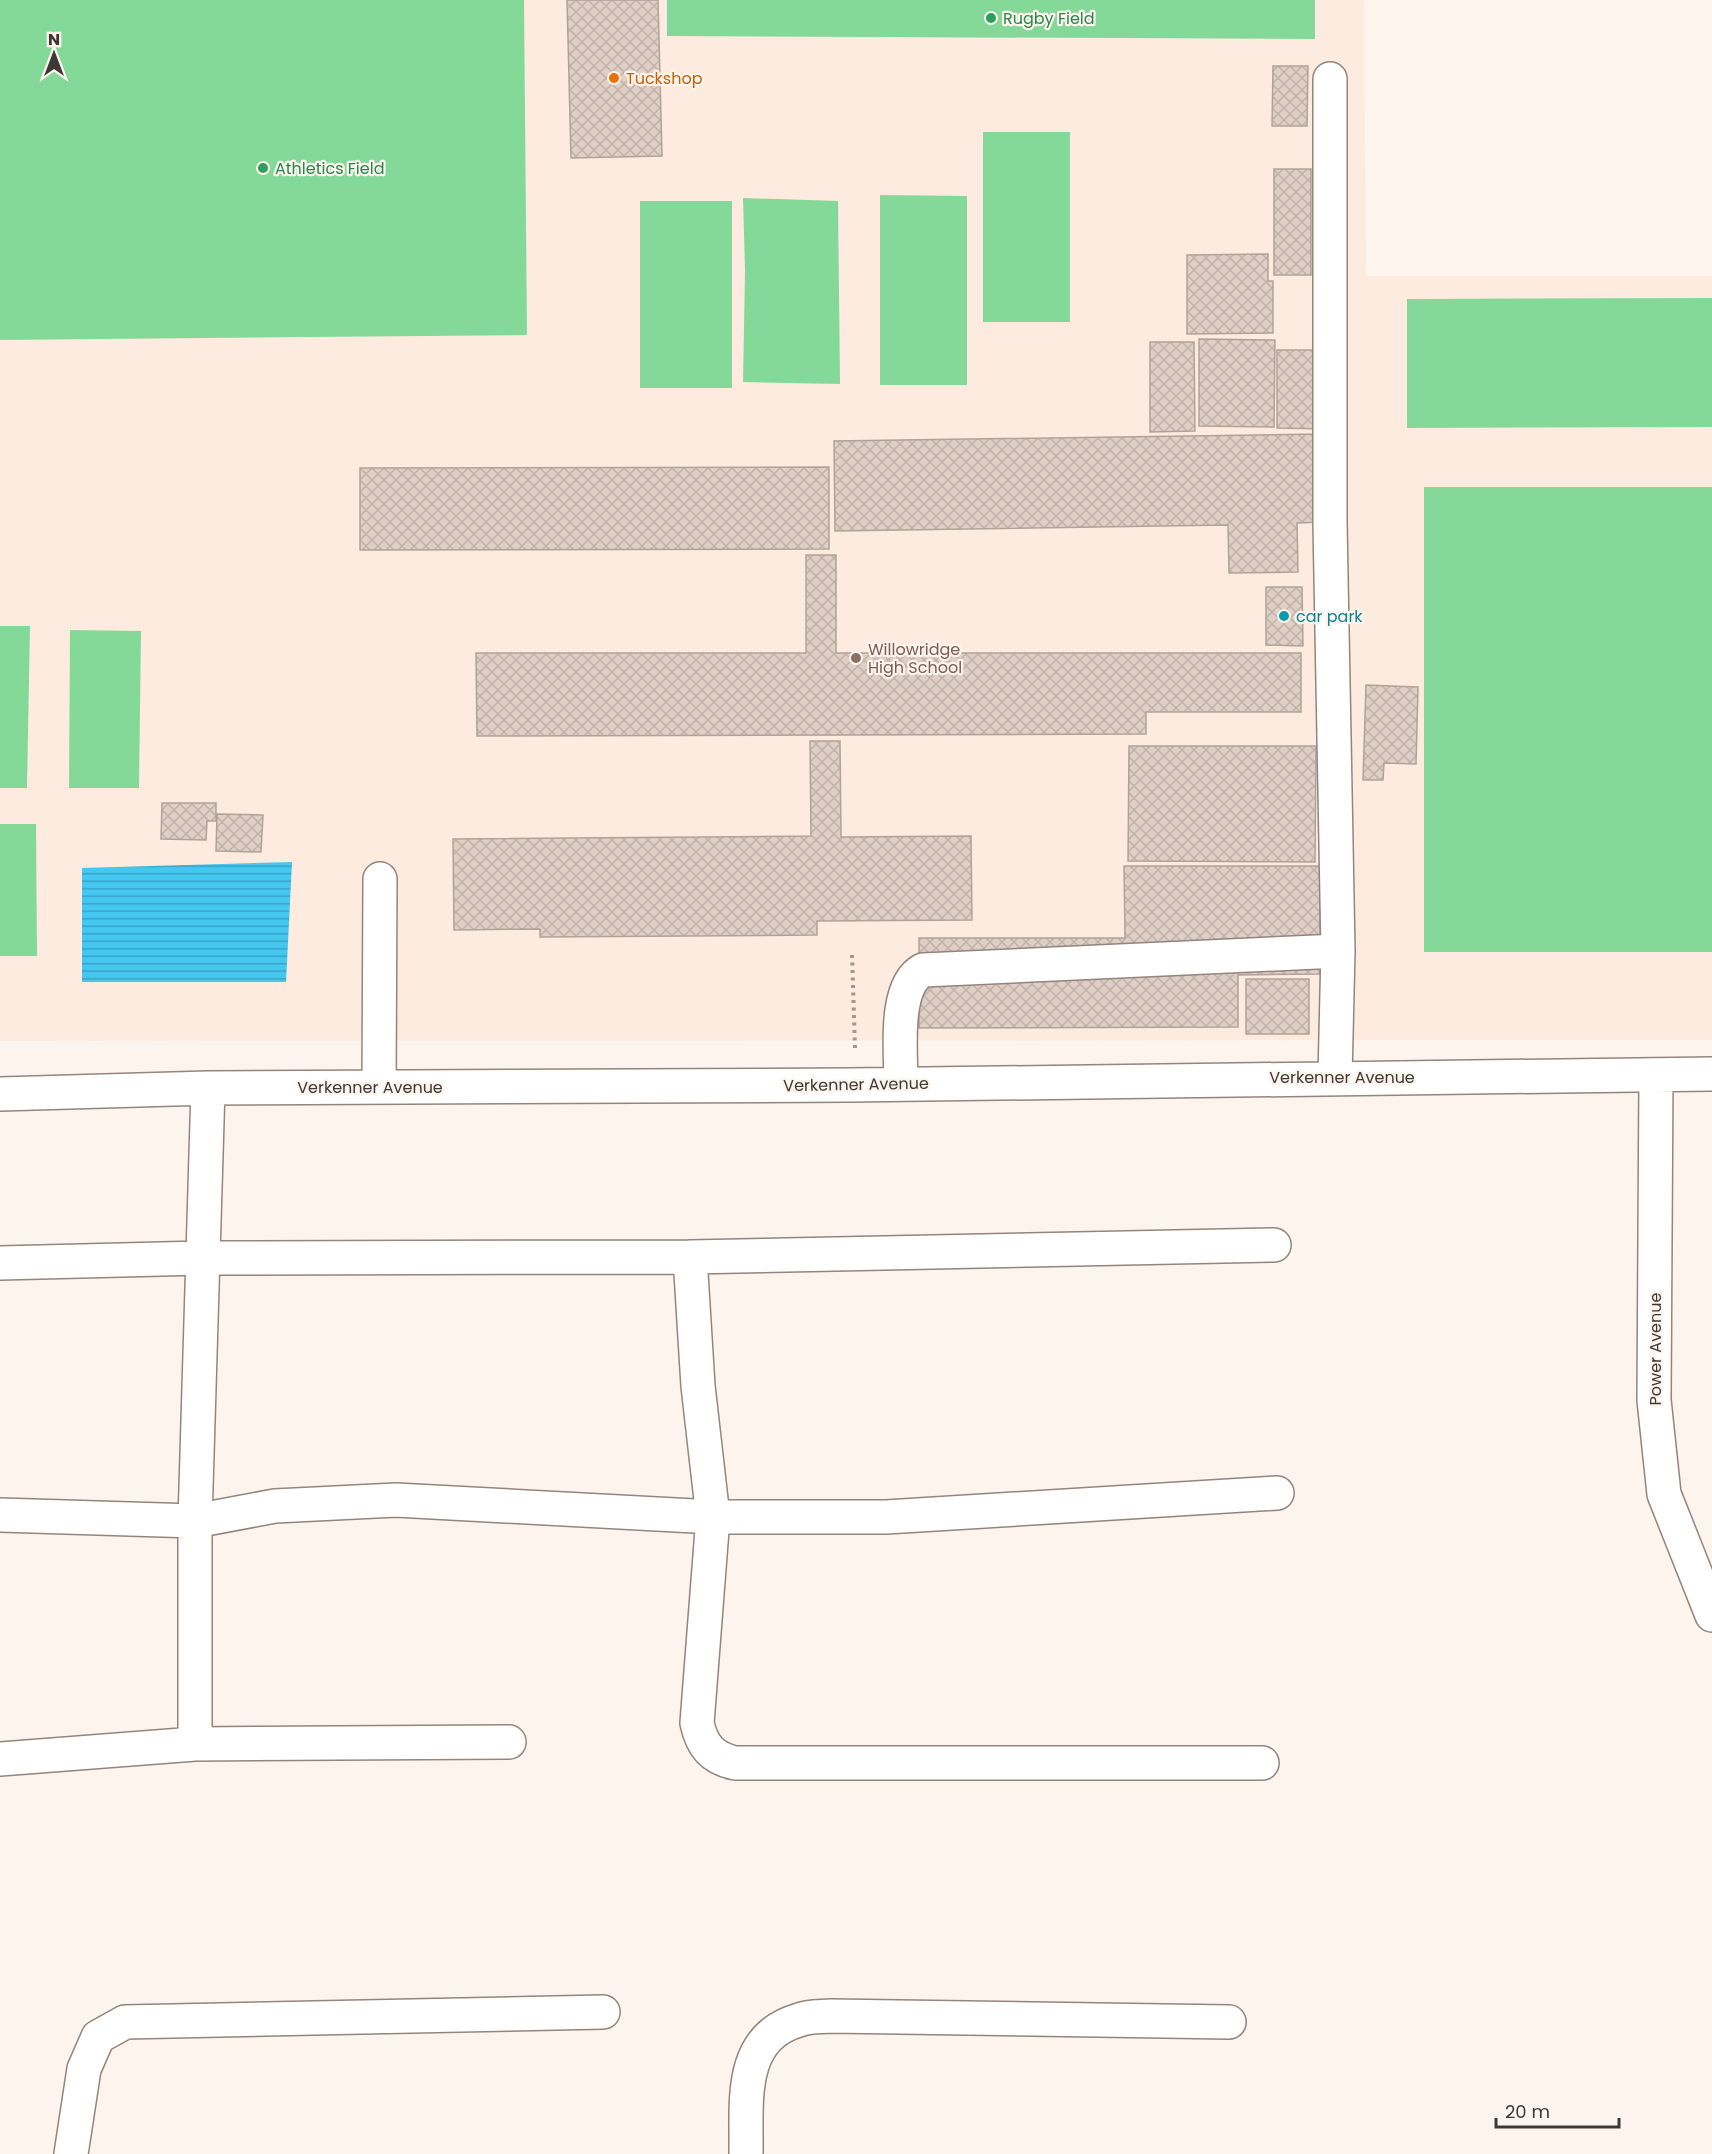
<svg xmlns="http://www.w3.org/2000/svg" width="1712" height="2154" viewBox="0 0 1712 2154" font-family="Poppins,sans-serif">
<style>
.built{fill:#feebdf}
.park{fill:#85d998}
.water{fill:url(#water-rules)}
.building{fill:url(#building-cross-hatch);stroke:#b1a299;stroke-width:1.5}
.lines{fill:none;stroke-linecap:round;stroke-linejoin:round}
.minor-casing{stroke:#93857b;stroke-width:36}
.path{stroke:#9f9792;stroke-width:4;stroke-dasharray:3 4.5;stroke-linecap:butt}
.minor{stroke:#fff;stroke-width:33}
.leisure-dot{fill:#2e9e5b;stroke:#fef4ee;stroke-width:2}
.food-dot{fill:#e8710a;stroke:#fef4ee;stroke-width:2}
.culture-dot{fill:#0f9aa8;stroke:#fef4ee;stroke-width:2}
.education-dot{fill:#8d6e63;stroke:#fef4ee;stroke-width:2}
.labels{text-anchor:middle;stroke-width:4.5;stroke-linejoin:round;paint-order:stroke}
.leisure-label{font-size:16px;fill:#27864d;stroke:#fef4ee;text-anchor:start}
.food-label{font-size:16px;fill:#c56008;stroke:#fef4ee;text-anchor:start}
.culture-label{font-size:16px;fill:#0d838f;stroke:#fef4ee;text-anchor:start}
.education-label{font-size:16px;fill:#785e54;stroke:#fef4ee;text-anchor:start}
.street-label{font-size:16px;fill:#3e3834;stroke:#fef4ee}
</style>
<defs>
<pattern id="water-rules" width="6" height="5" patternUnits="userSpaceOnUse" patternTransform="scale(1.5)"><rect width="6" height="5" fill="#44c7f1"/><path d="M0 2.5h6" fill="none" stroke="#3aa3c4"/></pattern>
<pattern id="building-cross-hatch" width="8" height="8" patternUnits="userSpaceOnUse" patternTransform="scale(1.5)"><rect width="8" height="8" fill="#dfcfc5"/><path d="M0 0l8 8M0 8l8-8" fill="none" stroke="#c0b2aa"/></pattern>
</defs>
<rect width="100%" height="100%" fill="#fef4ee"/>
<!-- built -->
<path class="built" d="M 0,0 L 1364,0 L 1366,276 L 1712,276 L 1712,1040 L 0,1041 Z"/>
<!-- park -->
<path class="park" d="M 0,0 L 524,0 L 527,335 L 0,340 Z
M 667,0 L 1315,0 L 1315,39 L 667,36 Z
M 983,132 L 1070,132 L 1070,322 L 983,322 Z
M 880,195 L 967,196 L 967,385 L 880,385 Z
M 743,198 L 838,201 L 840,384 L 743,382 L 745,271 Z
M 640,201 L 732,201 L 732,388 L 640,388 Z
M 1712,298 L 1712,427 L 1407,428 L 1407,299 Z
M 1424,487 L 1712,487 L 1712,952 L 1424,952 Z
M 0,626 L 30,626 L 27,788 L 0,788 Z
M 70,630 L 141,631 L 139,788 L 69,788 Z
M 0,824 L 36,824 L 37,956 L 0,956 Z"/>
<!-- water -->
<path class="water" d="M 292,862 L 286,982 L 82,982 L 82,868 Z"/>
<!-- building -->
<path class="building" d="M 567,0 L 658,0 L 662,156 L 571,158 Z
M 1273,66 L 1308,66 L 1307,126 L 1272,126 Z
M 1274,169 L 1311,169 L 1311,275 L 1274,275 Z
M 1268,254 L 1268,281 L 1273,281 L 1273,333 L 1187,334 L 1187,255 Z
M 1199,339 L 1275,340 L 1274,427 L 1199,426 Z
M 1150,342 L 1194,342 L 1195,431 L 1150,432 Z
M 1277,350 L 1325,350 L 1324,429 L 1277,428 Z
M 1321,434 L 1322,522 L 1297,523 L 1298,572 L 1229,573 L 1228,525 L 835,531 L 834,441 Z
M 829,467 L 829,549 L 360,550 L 360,468 Z
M 806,555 L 836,555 L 836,653 L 1301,653 L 1301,712 L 1146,712 L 1146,734 L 477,736 L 476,653 L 806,653 Z
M 1266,587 L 1302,587 L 1303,646 L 1266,645 Z
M 1366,685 L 1418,687 L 1416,764 L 1384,763 L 1383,780 L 1363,780 Z
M 810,741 L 840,741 L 841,837 L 971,836 L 972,920 L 817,921 L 817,935 L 540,937 L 540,929 L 454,930 L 453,839 L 811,836 Z
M 1129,746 L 1316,746 L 1315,862 L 1128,861 Z
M 162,803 L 216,803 L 216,821 L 207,821 L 206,840 L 161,839 Z
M 217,814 L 263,815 L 261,852 L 216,851 Z
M 1124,866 L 1320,866 L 1320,974 L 1238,975 L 1238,1027 L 919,1028 L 919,938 L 1125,938 Z
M 1246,979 L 1309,979 L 1309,1034 L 1246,1034 Z"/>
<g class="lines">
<defs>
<path id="minor" d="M 1330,79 L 1330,523 L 1338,951 L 1335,1077
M 1656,1075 L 1654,1400 L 1664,1494 L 1712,1615
M 901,1083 C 901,1053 893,986 923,970 L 1338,951
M 379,1087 L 380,879
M 0,1094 L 208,1088 L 850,1085 L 1712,1074
M 690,1257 L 698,1386 L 713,1517 L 697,1723 C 702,1746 712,1758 735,1763 L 1262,1763
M 0,1263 L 202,1258 L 690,1257 L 1274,1245
M 0,1515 L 195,1521 L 275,1506 L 396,1500 L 713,1517 L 886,1517 L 1277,1493
M 195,1744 L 195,1521 L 208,1088
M 0,1759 L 195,1744 L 509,1742
M 71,2154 L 84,2069 L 98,2037 L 125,2022 L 603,2012
M 746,2154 C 747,2103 737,2038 799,2020 C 809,2016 821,2017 831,2016 L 1229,2022"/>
</defs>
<!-- minor casing -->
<use href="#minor" class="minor-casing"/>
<!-- path -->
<path class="path" d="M 852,955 L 855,1048"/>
<!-- minor -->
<use href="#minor" class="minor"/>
</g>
<!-- markers -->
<g class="leisure-dot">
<circle cx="991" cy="18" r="6"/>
<circle cx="263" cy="168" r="6"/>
</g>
<circle class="food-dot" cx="614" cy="78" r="6"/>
<circle class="culture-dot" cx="1284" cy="616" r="6"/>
<circle class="education-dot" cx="856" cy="658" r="6"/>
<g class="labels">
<!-- leisure labels -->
<g class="leisure-label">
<text x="1003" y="24">Rugby Field</text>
<text x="275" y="174">Athletics Field</text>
</g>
<!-- food labels -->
<g class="food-label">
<text x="626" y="84">Tuckshop</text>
</g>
<!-- culture labels -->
<g class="culture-label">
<text x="1296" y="622">car park</text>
</g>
<!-- education labels -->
<g class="education-label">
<text x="868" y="655">Willowridge<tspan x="868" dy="18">High School</tspan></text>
</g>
<!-- street labels -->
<g class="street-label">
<text x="1342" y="1083">Verkenner Avenue</text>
<text transform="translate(856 1084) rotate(-1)" y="6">Verkenner Avenue</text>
<text x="370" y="1093">Verkenner Avenue</text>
<text transform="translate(1655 1349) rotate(-90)" y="6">Power Avenue</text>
</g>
</g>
<!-- north arrow -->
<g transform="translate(54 54)" stroke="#fef4ee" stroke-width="4.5" paint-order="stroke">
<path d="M0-4.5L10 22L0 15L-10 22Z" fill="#3e3834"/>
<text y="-9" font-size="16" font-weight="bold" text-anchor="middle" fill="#3e3834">N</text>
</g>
<!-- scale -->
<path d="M1496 2118v9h123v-9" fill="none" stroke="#3e3834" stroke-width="3"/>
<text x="1505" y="2118" font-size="18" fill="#3e3834" stroke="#fef4ee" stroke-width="4.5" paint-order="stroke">20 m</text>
</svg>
